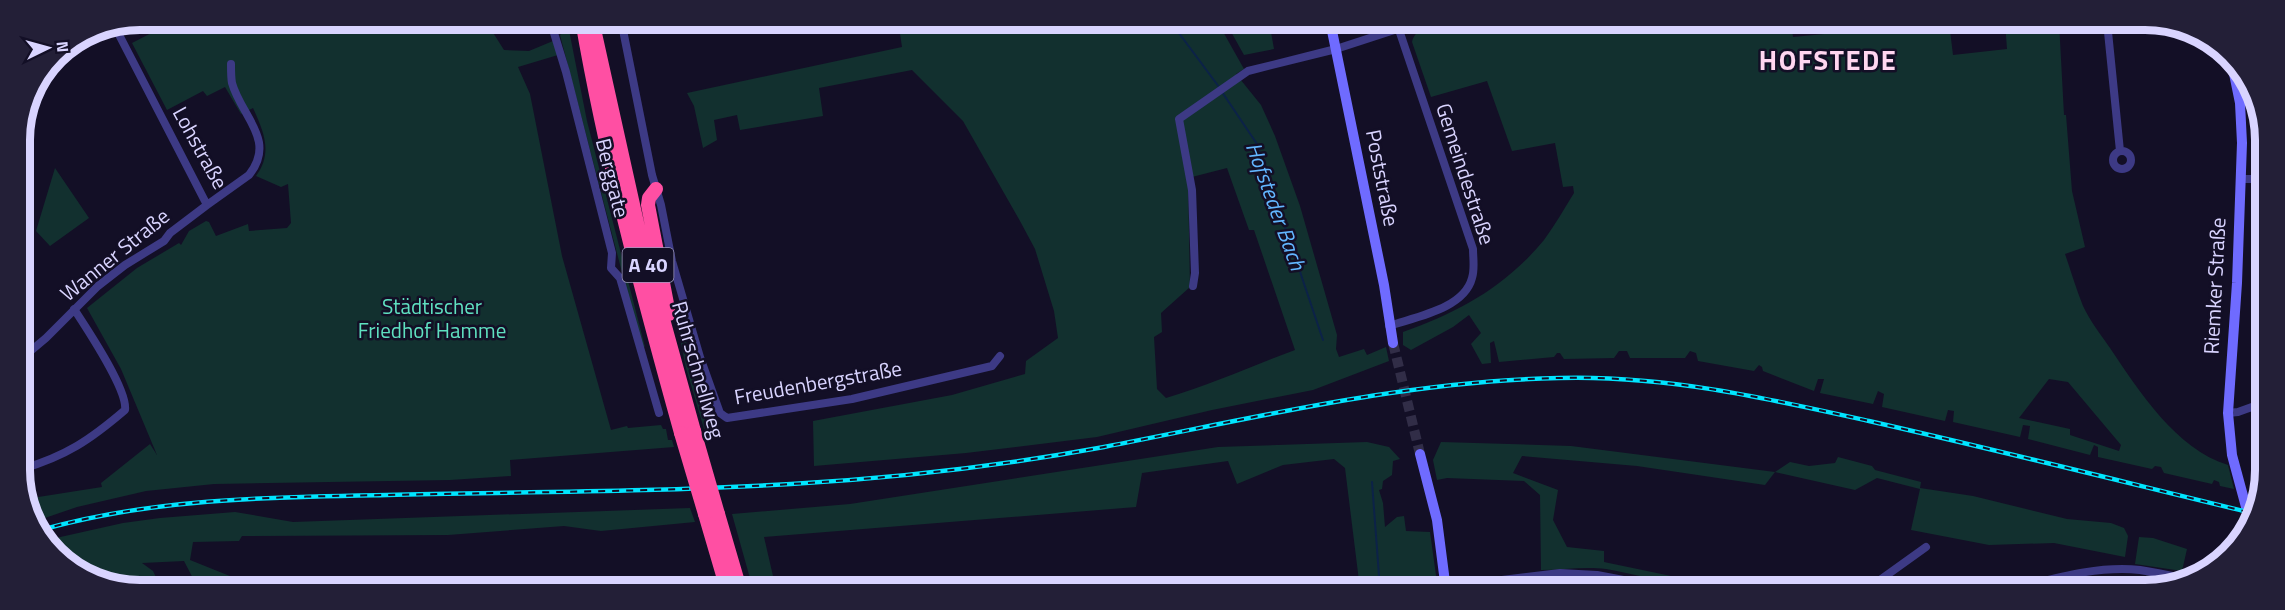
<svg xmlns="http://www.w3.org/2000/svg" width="2285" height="610" viewBox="0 0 2285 610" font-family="'Titillium Web',sans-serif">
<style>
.green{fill:#12302f;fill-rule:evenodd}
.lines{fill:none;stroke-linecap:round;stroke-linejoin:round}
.stream{stroke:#0c2248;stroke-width:2}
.secondary-tunnel{stroke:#312d47;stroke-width:10;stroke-dasharray:10 5;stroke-linecap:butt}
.street{stroke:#3d3a85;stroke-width:8}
.secondary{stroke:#6f6bff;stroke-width:10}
.highway{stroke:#ff4fa3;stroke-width:14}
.rail-casing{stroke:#00e5ff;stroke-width:4.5}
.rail{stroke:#130f26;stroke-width:2;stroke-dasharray:7;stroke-linecap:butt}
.highway-bridge{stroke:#ff4fa3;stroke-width:14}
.labels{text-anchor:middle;stroke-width:5;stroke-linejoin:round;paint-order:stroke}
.shield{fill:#130f26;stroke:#9e99be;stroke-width:1.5}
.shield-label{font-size:20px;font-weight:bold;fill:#d9d4ff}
.street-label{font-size:21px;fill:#d9d4ff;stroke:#130f26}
.park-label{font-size:21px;fill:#5fe0c0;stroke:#130f26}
.water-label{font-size:22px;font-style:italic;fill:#62b6ff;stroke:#130f26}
.district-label{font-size:27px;font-weight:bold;letter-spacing:1.5px;fill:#ffd6f0;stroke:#130f26}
.rim{fill:none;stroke:#d9d4ff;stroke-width:8}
</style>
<rect width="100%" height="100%" fill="#130f26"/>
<!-- green -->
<path class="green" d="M 161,20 L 485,20 L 504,50 L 529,51 L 553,41 L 558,55 L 518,67 L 530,94 L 562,256 L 611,430 L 627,426 L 628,428 L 661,425 L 663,429 L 666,429 L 668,440 L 672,440 L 674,447 L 510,460 L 511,476 L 450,480 L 214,484 L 146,491 L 77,507 L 39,520 L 32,498 L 102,487 L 101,483 L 150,444 L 157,455 L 121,369 L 87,308 L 137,268 L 179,243 L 181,245 L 189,231 L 206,221 L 209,222 L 216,236 L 248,224 L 249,231 L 287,228 L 291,223 L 288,184 L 281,187 L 256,176 C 273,153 264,132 253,108 L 241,114 L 225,87 L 207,96 L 203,91 L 167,110 L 132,43 L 165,26 Z
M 563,20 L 567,20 L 587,121 L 645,347 L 643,346 L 630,303 L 560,35 L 565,31 Z
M 898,20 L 1217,21 L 1244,69 L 1236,74 L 1261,105 L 1275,136 L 1300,206 L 1337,335 L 1336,349 L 1339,357 L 1364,349 L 1367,355 L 1386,347 L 1389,361 L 1313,390 L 1212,410 L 1097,437 L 966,453 L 814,466 L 813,421 L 952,395 L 1025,374 L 1026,361 L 1058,338 L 1054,311 L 1035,249 L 1020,221 L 963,121 L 912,70 L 819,88 L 823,116 L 740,130 L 737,115 L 714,120 L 717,140 L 703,148 L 694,106 L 687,93 L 902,47 ZM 1227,168 L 1249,230 L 1254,230 L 1295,350 C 1252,366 1210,385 1166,398 L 1157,389 L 1154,337 L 1162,332 L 1161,313 L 1190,287 L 1188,178 Z
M 1225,21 L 1269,21 L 1274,49 L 1244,55 Z
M 1448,21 L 1791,21 L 1793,37 L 1949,22 L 1953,55 L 2007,49 L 2005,22 L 2059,22 L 2064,115 L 2066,115 L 2072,191 L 2085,247 L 2065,254 C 2071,271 2076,289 2083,306 C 2090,321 2101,335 2110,348 C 2139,391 2176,449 2228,465 L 2234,489 L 2220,486 L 2219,482 L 2214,480 L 2212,484 L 2164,473 L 2161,467 L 2155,466 L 2152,469 L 2098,457 L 2098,447 L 2094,445 L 2090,455 L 2028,439 L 2030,426 L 2023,425 L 2020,437 L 1953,422 L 1954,411 L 1948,410 L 1945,421 L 1882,407 L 1884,394 L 1878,391 L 1873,404 L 1820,393 L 1824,379 L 1818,379 L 1814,391 L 1763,371 L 1762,367 L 1759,365 L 1754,371 L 1698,361 L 1696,353 L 1690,351 L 1685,358 L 1630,358 L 1627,351 L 1619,351 L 1614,358 L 1564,359 L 1560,353 L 1557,353 L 1554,357 L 1499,362 L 1494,341 L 1490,343 L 1491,363 L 1482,364 L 1471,344 L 1481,333 L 1469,315 L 1453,327 L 1411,350 L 1403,345 L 1403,332 C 1459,312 1505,287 1544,240 C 1555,225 1564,209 1574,193 L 1573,186 L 1563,187 L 1555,143 L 1512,151 L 1487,81 L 1431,97 L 1412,42 C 1415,27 1435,25 1448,21 ZM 2049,379 L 2068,382 L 2121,445 L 2119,451 L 2070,435 L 2070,429 L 2019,418 Z
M 2263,135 L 2263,170 L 2254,168 L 2251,164 L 2251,136 Z
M 55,168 L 89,218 L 50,246 L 36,231 Z
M 671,296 L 712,420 L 710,427 L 704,429 L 686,368 Z
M 1367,442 L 1389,447 L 1400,459 L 1393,461 L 1392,475 L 1383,481 L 1382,489 L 1379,490 L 1383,503 L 1385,527 L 1397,517 L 1404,516 L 1406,531 L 1430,532 L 1438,590 L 1360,589 L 1345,468 L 1334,459 L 1283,465 L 1237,484 L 1228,461 L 1142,473 L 1136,507 L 764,537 L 776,589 L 753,589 L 732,514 L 850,504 L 1218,447 Z
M 1441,442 L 1571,446 L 1775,472 L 1790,462 L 1809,466 L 1835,463 L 1838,457 L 1872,466 L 1875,470 L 1921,482 L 1920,488 L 1973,496 L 2067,519 L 2111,523 L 2124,528 L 2128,536 L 2125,557 L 2054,543 L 1989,545 L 1911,530 L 1920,489 L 1877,478 L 1855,490 L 1775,472 L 1765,485 L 1637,466 L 1522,456 L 1513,473 L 1558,490 L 1553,520 L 1567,547 L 1604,551 L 1604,562 L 1738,590 C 1693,590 1650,577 1606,569 C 1585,566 1562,570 1541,570 L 1540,495 L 1524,481 L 1447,478 L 1437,480 L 1433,460 Z
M 690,508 L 695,522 L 601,531 L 564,526 L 448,535 L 242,536 L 239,541 L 193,542 L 190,560 L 260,588 L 198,588 L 184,561 L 142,563 L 153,571 L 161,588 L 116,588 L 55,555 L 47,540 L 123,523 L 160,518 L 235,512 L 293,522 Z
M 2139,537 L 2153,538 L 2187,549 L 2182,571 L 2135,564 Z
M 1535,582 L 1535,584 L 1520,590 L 1480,590 Z
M 1604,583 L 1641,590 L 1577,589 L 1580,585 Z"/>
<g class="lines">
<!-- stream -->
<path class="stream" d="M 1170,21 L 1219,87
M 1222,92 L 1257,144 L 1323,340
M 1372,482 L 1380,589"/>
<!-- secondary-tunnel -->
<path class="secondary-tunnel" d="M 1393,343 L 1420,454"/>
<!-- street -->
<path class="street" d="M 550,20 L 566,72 L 612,253 L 611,268 L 620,278 L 659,413
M 621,20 L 652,175 L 661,205 L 672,261 L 700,357 L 720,413 L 727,418 L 852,399 L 992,366 L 1000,356
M 2107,22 L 2120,151
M 114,25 L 207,205 L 249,175 C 277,140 241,116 232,83 C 231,78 231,70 231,64
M2113 160a9 9 0 1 1 18 0a9 9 0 1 1-18 0Z
M 2240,179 L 2263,179
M 1193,286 L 1195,273 L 1192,190 L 1179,119 L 1248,71 L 1336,49 L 1422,21
M 1389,326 C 1415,317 1464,309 1472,278 C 1475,269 1473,258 1473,249 L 1396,21
M 21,359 L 46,338 L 98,286 L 125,265 L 164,241 L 170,233 L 207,205
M 2228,413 L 2238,412 L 2263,403
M 22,469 C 66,456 90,440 125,410 C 128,390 87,329 74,309
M 1445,587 L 1560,573 L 1597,575 L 1676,590
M 2158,588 L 2170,576
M 1866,590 L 1926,547
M 2007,590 C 2049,580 2096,565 2140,570 C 2154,572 2168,575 2181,578"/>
<!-- secondary -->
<path class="secondary" d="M 1330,21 L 1384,285 L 1393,343
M 2230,54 L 2240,103 L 2242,143 L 2237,283 L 2228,413 L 2232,455 L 2249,518
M 1420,454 L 1437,520 L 1446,590"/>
<!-- highway -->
<path class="highway" d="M 582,20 C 606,160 643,296 681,433
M 592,20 L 640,236 L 694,431
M 656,189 L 649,198 L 648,205 L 669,314
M 705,514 L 727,589
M 718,514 L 740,589"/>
<defs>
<path id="rail" d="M 41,530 C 154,498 271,497 387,495 C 522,492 657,492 791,484 C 896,478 1001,466 1104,447 C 1255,418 1404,381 1559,378 C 1665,375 1766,398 1869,421 C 1997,450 2124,482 2252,513"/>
</defs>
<!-- rail casing -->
<use href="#rail" class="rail-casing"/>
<!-- rail -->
<use href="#rail" class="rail"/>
<!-- highway-bridge -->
<path class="highway-bridge" d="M 694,431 L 718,514
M 681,433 L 705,514"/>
</g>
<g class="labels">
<!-- shield labels -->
<rect class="shield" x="622.5" y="248" width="51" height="34" rx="4.5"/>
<g class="shield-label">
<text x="648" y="272">A 40</text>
</g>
<!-- street labels -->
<g class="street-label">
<text transform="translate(200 148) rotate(61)" y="7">Lohstraße</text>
<text transform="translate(1465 174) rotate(72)" y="7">Gemeindestraße</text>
<text transform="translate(612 178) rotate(76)" y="7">Berggate</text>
<text transform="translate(1382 178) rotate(79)" y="7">Poststraße</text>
<text transform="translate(115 255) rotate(-39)" y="7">Wanner Straße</text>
<text transform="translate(2215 286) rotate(-87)" y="7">Riemker Straße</text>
<text transform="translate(698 370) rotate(74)" y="7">Ruhrschnellweg</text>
<text transform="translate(818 383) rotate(-10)" y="7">Freudenbergstraße</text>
</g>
<!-- park labels -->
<g class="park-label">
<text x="432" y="314">Städtischer<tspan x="432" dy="24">Friedhof Hamme</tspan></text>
</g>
<!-- water labels -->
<g class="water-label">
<text transform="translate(1276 206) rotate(70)" y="8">Hofsteder Bach</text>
</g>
<!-- district labels -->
<g class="district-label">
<text x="1828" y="70">HOFSTEDE</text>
</g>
</g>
<!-- crop -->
<path d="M0 0H2285V610H0ZM140 30H2145A110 110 0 0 1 2255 140V470A110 110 0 0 1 2145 580H140A110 110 0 0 1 30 470V140A110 110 0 0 1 140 30Z" fill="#231f37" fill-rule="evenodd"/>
<path class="rim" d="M140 30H2145A110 110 0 0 1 2255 140V470A110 110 0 0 1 2145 580H140A110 110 0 0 1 30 470V140A110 110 0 0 1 140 30Z"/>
<!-- north arrow -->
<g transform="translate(48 48) rotate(85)" stroke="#130f26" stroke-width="4.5" paint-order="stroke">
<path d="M0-4.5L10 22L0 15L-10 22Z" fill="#d9d4ff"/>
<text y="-9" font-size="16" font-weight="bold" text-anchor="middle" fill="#d9d4ff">N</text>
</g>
</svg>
